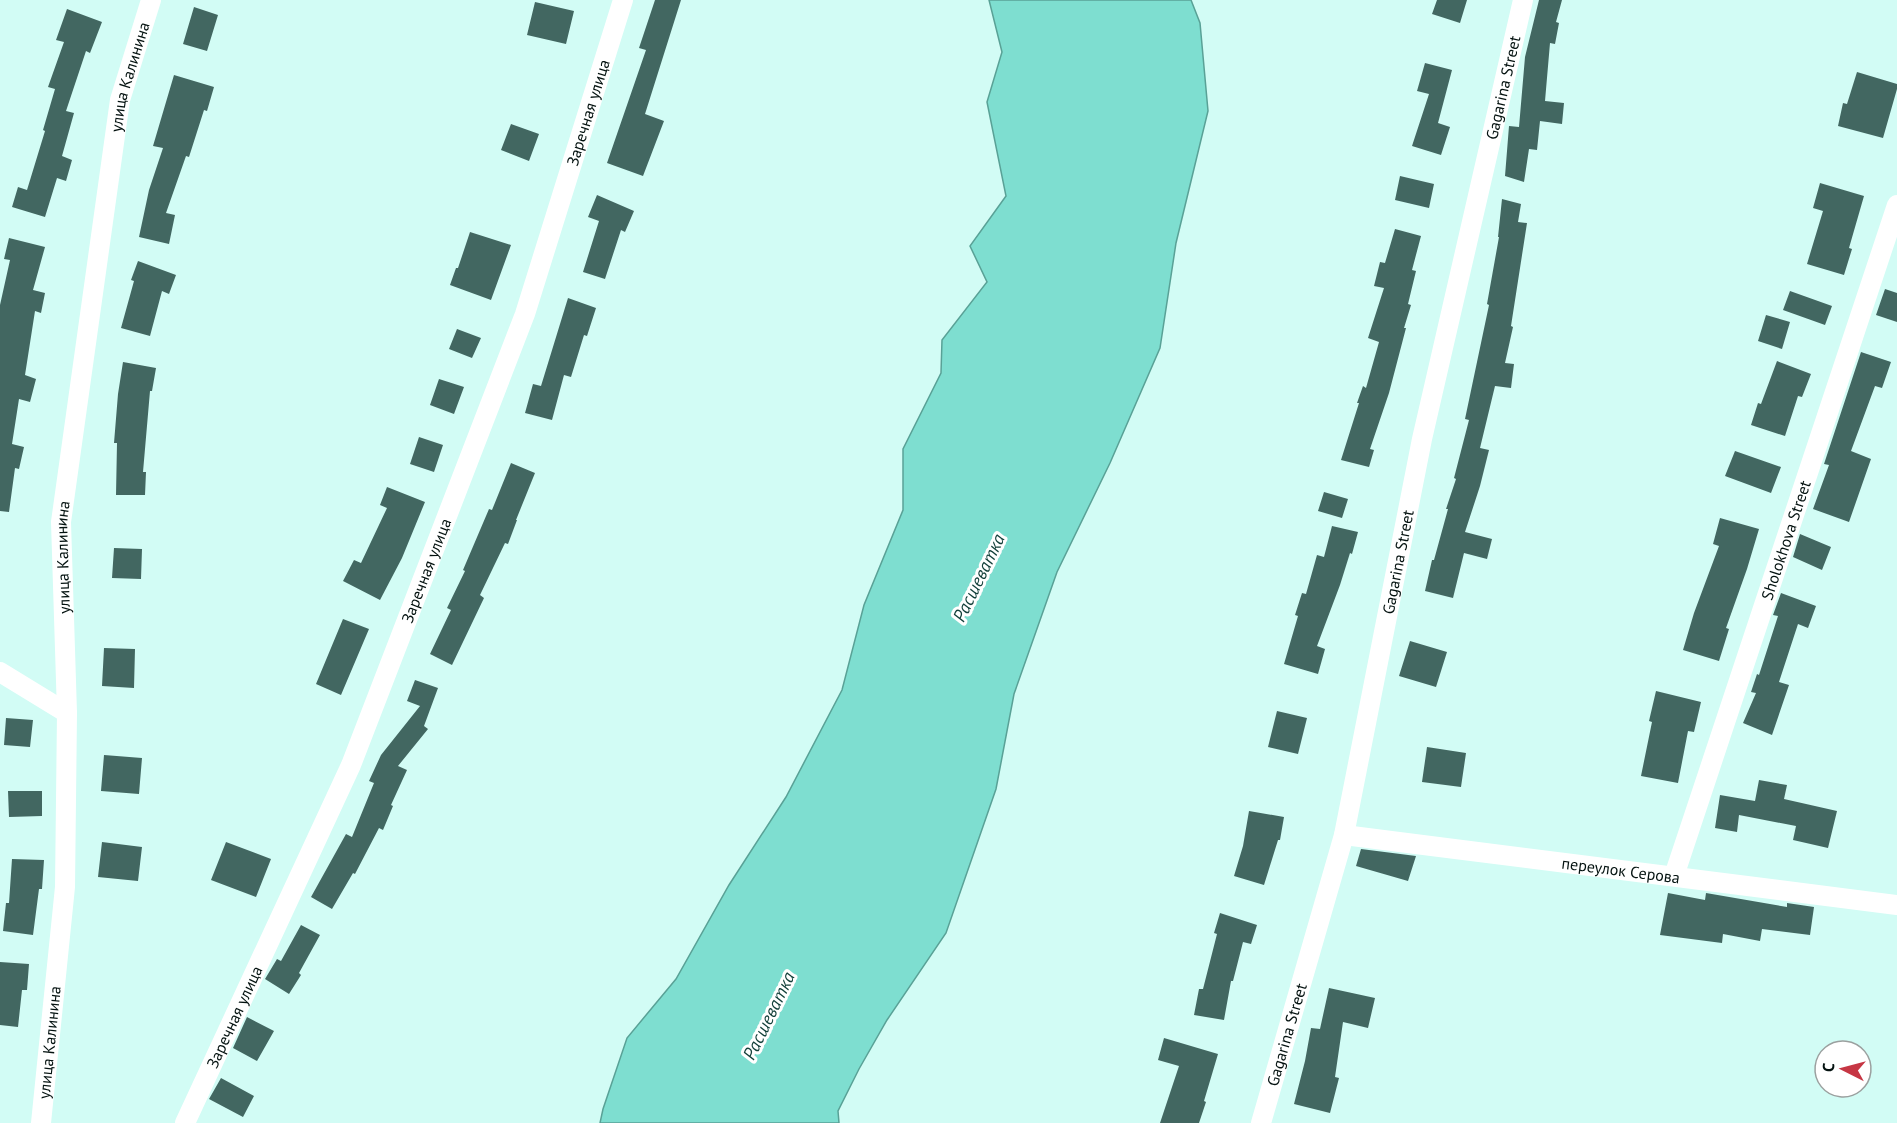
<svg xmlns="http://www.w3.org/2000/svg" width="1897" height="1123" viewBox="0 0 1897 1123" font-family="'PT Sans',sans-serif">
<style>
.water{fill:#7eded0;stroke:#59a196;stroke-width:1.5}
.building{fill:#426761}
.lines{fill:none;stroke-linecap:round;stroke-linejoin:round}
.street{stroke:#fff;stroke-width:20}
.labels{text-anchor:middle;stroke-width:6;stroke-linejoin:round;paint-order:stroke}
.street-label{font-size:16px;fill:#041210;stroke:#fff}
.water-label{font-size:18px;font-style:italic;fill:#14413b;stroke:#fff}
</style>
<rect width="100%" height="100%" fill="#d2fcf5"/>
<!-- water -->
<path class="water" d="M 989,0 L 1191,0 L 1200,23 L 1208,111 L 1176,243 L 1160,348 L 1110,463 L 1057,572 L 1014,694 L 996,789 L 946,933 L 887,1020 L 859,1069 L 838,1111 L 839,1123 L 600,1123 L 603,1109 L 627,1038 L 676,979 L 729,885 L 786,797 L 842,690 L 864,605 L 903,510 L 903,449 L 941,373 L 942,340 L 987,282 L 970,246 L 1006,196 L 987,102 L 1002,52 Z"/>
<!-- building -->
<path class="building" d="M 655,0 L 681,0 L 645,114 L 664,121 L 643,176 L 607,163 L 646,50 L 639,48 Z
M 1437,0 L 1467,0 L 1460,23 L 1432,14 Z
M 1539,0 L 1562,0 L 1556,22 L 1559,23 L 1555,44 L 1550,43 L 1545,101 L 1564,103 L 1562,124 L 1540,121 L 1537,150 L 1529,149 L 1524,182 L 1505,176 L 1509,126 L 1519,127 L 1525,57 Z
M 535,2 L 574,11 L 566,44 L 527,35 Z
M 194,7 L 218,15 L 207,51 L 183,44 Z
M 67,9 L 102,22 L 90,53 L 86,51 L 66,111 L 74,113 L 62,156 L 72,160 L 66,181 L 57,178 L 45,217 L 12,207 L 18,187 L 27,190 L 45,131 L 43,130 L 55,89 L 48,87 L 64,42 L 56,40 Z
M 1425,63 L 1452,70 L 1438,123 L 1450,127 L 1441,155 L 1412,146 L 1429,94 L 1417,91 Z
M 1857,72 L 1897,84 L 1897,89 L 1883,138 L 1838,126 L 1843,103 L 1847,104 Z
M 174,75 L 214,87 L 207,111 L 204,110 L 189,157 L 186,156 L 166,213 L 175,215 L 169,244 L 139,237 L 149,190 L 163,148 L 153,146 Z
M 511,124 L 539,134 L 529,161 L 501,150 Z
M 1400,176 L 1434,184 L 1429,208 L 1395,200 Z
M 1820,183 L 1864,196 L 1849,248 L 1852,249 L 1844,275 L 1807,264 L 1823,211 L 1813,208 Z
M 597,195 L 634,211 L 625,232 L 621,230 L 605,279 L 583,272 L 599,221 L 588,217 Z
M 1502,199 L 1521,204 L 1518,222 L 1527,223 L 1511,326 L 1513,327 L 1505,363 L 1514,364 L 1511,388 L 1495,386 L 1480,448 L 1489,450 L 1480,486 L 1465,532 L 1492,539 L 1487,559 L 1464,553 L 1453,598 L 1425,591 L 1432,560 L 1434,560 L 1448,509 L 1446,509 L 1456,479 L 1454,478 L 1469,420 L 1465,419 L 1489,305 L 1487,304 L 1499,237 L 1498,237 Z
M 1395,229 L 1421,236 L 1412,270 L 1416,271 L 1408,304 L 1411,305 L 1404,328 L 1406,328 L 1389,393 L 1370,449 L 1374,450 L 1369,467 L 1341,460 L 1359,403 L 1357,403 L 1363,386 L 1366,388 L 1379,342 L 1368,338 L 1384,288 L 1374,286 L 1380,262 L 1385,263 Z
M 470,232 L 511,245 L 491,300 L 450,285 L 456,268 L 458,268 Z
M 9,238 L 45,247 L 33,290 L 45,293 L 41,313 L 35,311 L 25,375 L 36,379 L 30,402 L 19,399 L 12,444 L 24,447 L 19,469 L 15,468 L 9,512 L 0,511 L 0,305 L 10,260 L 4,259 Z
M 138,261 L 176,275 L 169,294 L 162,291 L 150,336 L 121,328 L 134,281 L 131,280 Z
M 1885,289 L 1897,293 L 1897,322 L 1876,315 Z
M 1790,291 L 1832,306 L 1825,325 L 1783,310 Z
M 568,298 L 596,308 L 587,336 L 584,335 L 571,377 L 564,375 L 552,420 L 525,413 L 533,384 L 541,386 Z
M 1766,315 L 1790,322 L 1782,349 L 1758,341 Z
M 457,329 L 481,338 L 472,358 L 449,349 Z
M 1861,352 L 1891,362 L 1882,388 L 1875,386 L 1851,451 L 1871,459 L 1849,522 L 1813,509 L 1829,465 L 1824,464 Z
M 1777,361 L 1811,374 L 1802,397 L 1798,396 L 1785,436 L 1751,425 L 1758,403 L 1761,404 Z
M 123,362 L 156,368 L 152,391 L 150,391 L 143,472 L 146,472 L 145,495 L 116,495 L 117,443 L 114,443 L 118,394 Z
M 439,379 L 464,387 L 454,414 L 430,405 Z
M 419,437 L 443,445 L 434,472 L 410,464 Z
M 1735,451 L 1781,467 L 1771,493 L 1725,476 Z
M 511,463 L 535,473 L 516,520 L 517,520 L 508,544 L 505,543 L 480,595 L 484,598 L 452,665 L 430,654 L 451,610 L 447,608 L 465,571 L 463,570 L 489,509 L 492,510 Z
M 387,487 L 425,502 L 402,558 L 380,600 L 343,581 L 354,560 L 361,563 L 387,508 L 380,505 Z
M 1324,492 L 1348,499 L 1342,518 L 1318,511 Z
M 1720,518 L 1759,529 L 1747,569 L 1726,628 L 1729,629 L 1719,661 L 1683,650 L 1694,613 L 1719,546 L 1713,544 Z
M 1332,526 L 1358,532 L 1352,554 L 1350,553 L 1340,585 L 1317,646 L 1325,649 L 1318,674 L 1284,664 L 1298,616 L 1295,615 L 1302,593 L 1306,594 L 1317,555 L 1324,557 Z
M 1800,534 L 1831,547 L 1822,570 L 1793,557 Z
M 114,548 L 142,549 L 141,579 L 112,578 Z
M 1781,593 L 1816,606 L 1808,628 L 1798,624 L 1779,682 L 1789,685 L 1772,735 L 1743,723 L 1756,693 L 1751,692 L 1757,674 L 1759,675 L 1778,616 L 1773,615 Z
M 343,619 L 369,629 L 341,695 L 316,684 Z
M 1410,641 L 1447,652 L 1436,687 L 1399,676 Z
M 104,648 L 135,649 L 134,688 L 102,686 Z
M 415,680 L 438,688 L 424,726 L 428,729 L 398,766 L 407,770 L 391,805 L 393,806 L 383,830 L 379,828 L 355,874 L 353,873 L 332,909 L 311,897 L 346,834 L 352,837 L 374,783 L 369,781 L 381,755 L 420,706 L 407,701 Z
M 1656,691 L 1701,702 L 1694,732 L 1688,731 L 1678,783 L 1641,776 L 1652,722 L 1649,721 Z
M 1277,711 L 1307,718 L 1298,754 L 1268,747 Z
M 6,718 L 33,720 L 30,747 L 4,745 Z
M 1427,747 L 1466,753 L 1461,787 L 1422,782 Z
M 104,755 L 142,758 L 139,794 L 101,791 Z
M 1759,780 L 1787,785 L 1784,799 L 1837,811 L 1828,848 L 1793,840 L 1796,826 L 1739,815 L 1737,832 L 1715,828 L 1720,795 L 1755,801 Z
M 8,791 L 42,791 L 42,816 L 9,817 Z
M 1249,811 L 1284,817 L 1280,840 L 1278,840 L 1264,885 L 1234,876 L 1243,846 Z
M 102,842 L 142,847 L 138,881 L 98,877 Z
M 226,842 L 271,859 L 256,897 L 211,880 Z
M 1361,849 L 1416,856 L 1408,881 L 1356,866 Z
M 12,859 L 44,860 L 42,889 L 39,889 L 33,935 L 3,931 L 6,903 L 9,903 Z
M 1668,893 L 1705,900 L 1706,893 L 1787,907 L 1787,903 L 1814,907 L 1810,935 L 1762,929 L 1760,941 L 1723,934 L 1722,943 L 1660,935 Z
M 1220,913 L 1257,925 L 1251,944 L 1243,942 L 1233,981 L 1231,981 L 1224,1020 L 1194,1015 L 1199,989 L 1203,989 L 1217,934 L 1214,933 Z
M 301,925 L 320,935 L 299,973 L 301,975 L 289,994 L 265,979 L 277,959 L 281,961 Z
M 0,962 L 29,964 L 27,990 L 22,990 L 18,1027 L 0,1025 Z
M 1329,988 L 1375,998 L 1368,1028 L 1343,1022 L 1335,1077 L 1339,1078 L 1330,1113 L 1294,1104 L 1305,1061 L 1311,1028 L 1320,1029 Z
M 247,1017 L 274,1031 L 257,1061 L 233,1048 Z
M 1164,1038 L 1218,1054 L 1204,1101 L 1206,1102 L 1199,1123 L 1160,1123 L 1179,1066 L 1158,1060 Z
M 221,1078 L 254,1096 L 243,1117 L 209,1099 Z"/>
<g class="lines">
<!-- street -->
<g class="street">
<path d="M 0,672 L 67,713"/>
<path id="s1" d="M 1344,835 L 1897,905"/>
<path id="s2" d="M 1674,876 L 1897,205"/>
<path id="s3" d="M 41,1123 L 65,887 L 67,713 L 61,522 L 120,100 L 151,0"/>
<path id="s4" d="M 185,1123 L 351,765 L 525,314 L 623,0"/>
<path id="s5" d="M 1261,1123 L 1344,835 L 1422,439 L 1523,0"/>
</g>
</g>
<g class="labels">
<!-- street labels -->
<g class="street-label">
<text dy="6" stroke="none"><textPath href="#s3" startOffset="1053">улица Калинина</textPath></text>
<text dy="6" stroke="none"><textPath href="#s5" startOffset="1064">Gagarina Street</textPath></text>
<text dy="6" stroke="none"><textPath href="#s4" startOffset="1089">Заречная улица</textPath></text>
<text dy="6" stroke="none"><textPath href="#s2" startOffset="354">Sholokhova Street</textPath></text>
<text dy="6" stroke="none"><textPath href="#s3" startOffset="567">улица Калинина</textPath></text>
<text dy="6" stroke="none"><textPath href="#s5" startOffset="578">Gagarina Street</textPath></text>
<text dy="6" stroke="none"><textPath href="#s4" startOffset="603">Заречная улица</textPath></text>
<text dy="6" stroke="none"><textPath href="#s1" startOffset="279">переулок Серова</textPath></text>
<text dy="6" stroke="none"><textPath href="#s4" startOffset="117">Заречная улица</textPath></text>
<text dy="6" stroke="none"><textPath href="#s5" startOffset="92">Gagarina Street</textPath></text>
<text dy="6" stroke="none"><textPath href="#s3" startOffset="81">улица Калинина</textPath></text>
</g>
<!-- water labels -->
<g class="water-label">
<text transform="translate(979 578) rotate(-64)" y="6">Расшеватка</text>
<text transform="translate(769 1016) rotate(-64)" y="6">Расшеватка</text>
</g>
</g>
<!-- north arrow -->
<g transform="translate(1843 1069) rotate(276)"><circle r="28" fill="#ffffff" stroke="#9ba09f" stroke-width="1.5"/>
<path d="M0-4.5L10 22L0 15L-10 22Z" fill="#c63644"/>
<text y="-9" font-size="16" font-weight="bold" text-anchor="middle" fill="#041210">С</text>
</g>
</svg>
